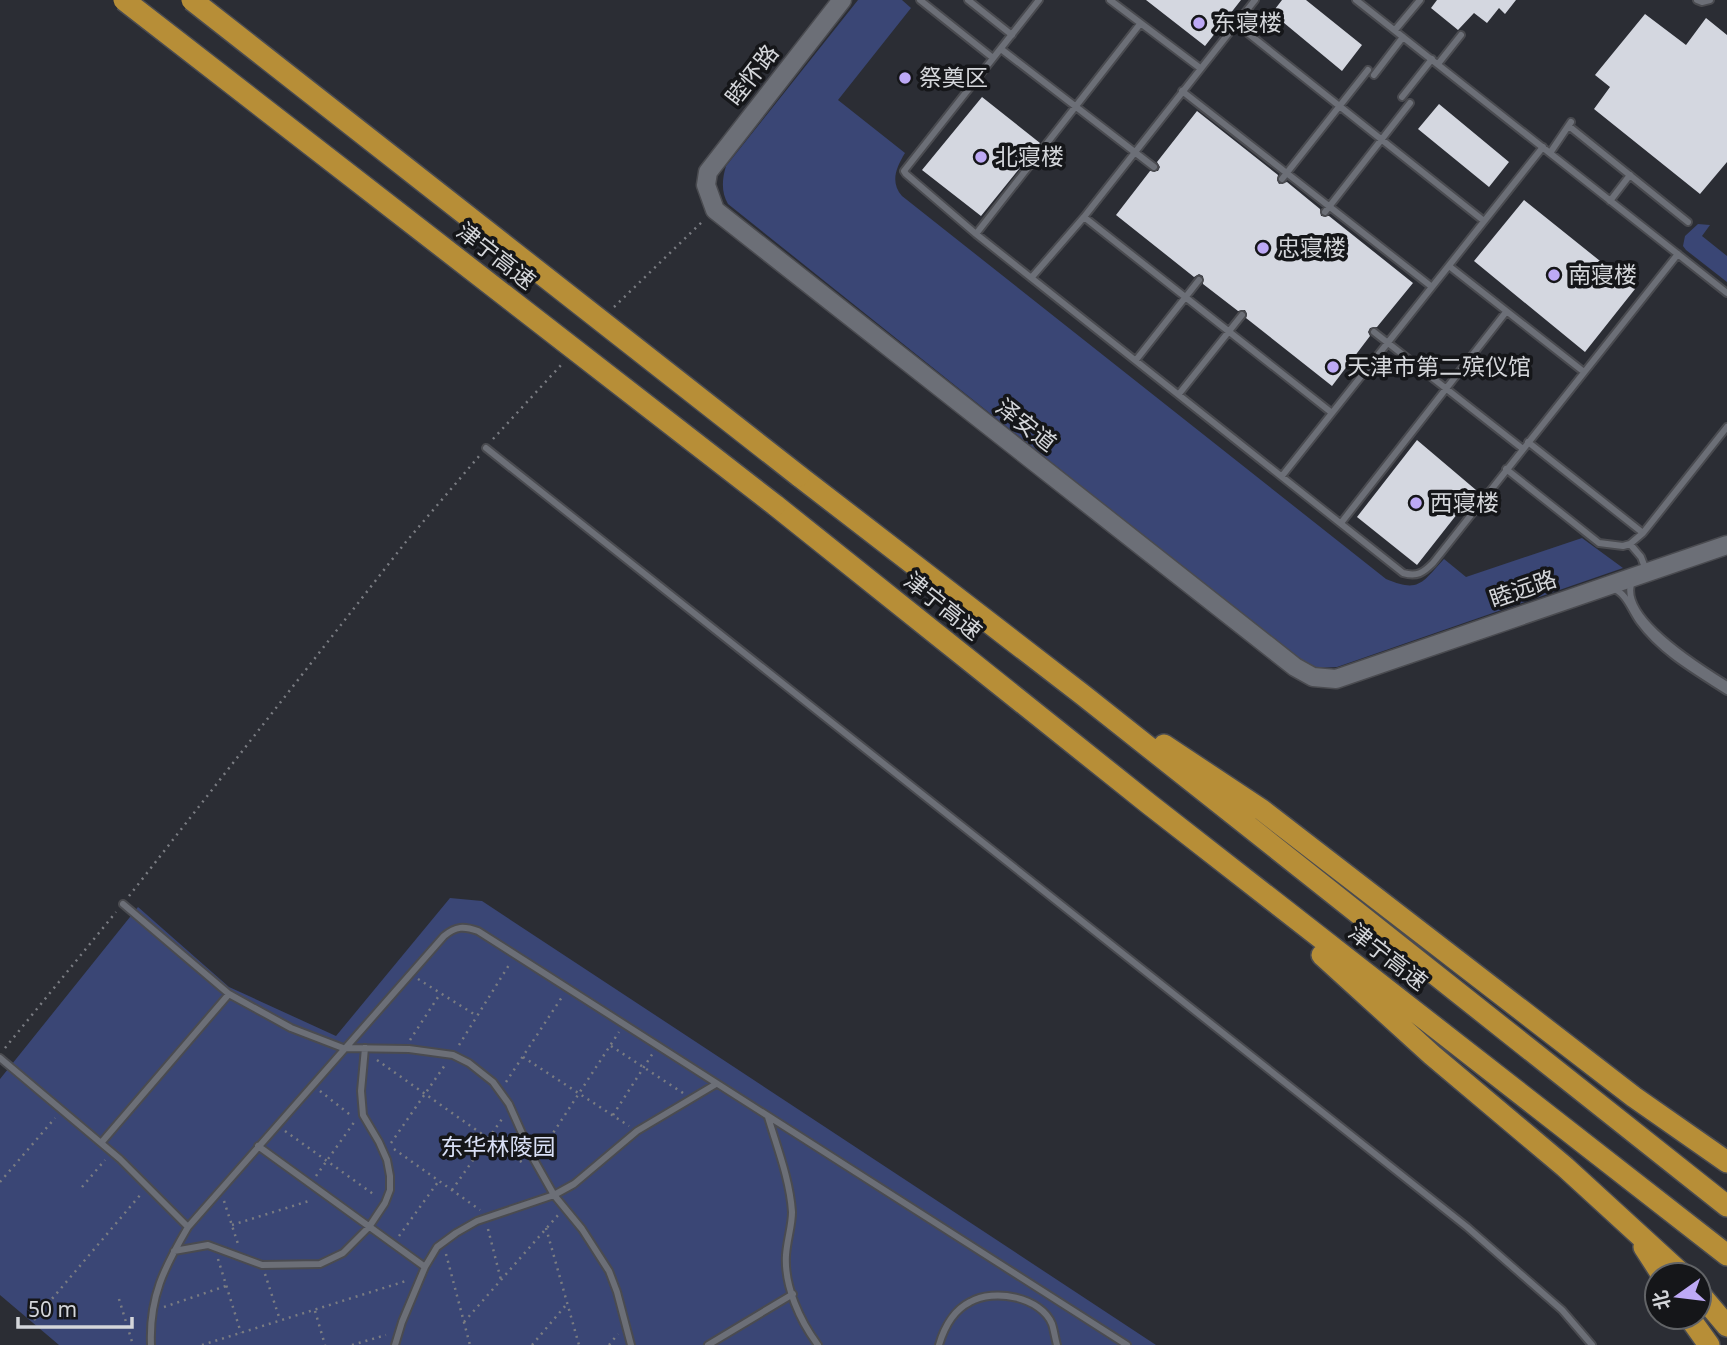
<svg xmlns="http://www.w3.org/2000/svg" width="1727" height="1345" viewBox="0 0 1727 1345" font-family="'Noto Sans','Noto Sans SC',sans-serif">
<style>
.green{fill:#3a4675}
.building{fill:#d4d7e0}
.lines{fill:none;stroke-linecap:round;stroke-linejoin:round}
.lane-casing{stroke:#4a4b50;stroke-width:10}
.secondary-casing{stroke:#4a4b50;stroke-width:21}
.highway-casing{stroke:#4a4b50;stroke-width:24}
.path{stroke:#7a7c82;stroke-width:2.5;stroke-dasharray:2 5;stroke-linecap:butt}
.lane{stroke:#6c6f77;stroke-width:6}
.secondary{stroke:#6c6f77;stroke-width:18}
.highway{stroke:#b78e37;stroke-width:21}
.highway-bridge-casing{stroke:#4a4b50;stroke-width:24;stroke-linecap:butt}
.highway-bridge{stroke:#b78e37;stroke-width:21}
.poi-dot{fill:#bda9f5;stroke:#151619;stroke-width:2.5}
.labels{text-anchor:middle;stroke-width:7;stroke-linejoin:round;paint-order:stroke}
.poi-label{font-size:23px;fill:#d4d6da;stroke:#151619;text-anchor:start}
.street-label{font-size:23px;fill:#d4d6da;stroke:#151619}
.park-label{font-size:23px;fill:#d9e0f6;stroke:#151619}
</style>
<rect width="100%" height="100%" fill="#2b2d34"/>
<!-- green -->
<path class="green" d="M 858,0 L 902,0 L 911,8 L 838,100 L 905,153 C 896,168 890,182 902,196 L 1386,579 C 1419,593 1422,583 1444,559 L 1466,577 L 1582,538 L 1623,568 L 1337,667 L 1317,668 L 1300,661 L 728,204 C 721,192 722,179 726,166 Z
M 1698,224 L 1710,225 L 1702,236 L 1727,256 L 1727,282 L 1686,250 L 1683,246 L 1685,236 Z
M 450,898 L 482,901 L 1156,1345 L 59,1345 L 0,1295 L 0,1079 L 138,907 L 229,987 L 336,1036 Z"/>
<!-- building -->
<path class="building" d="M 1146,0 L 1241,0 L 1205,46 Z
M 1282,0 L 1306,0 L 1362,45 L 1342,71 L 1272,13 Z
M 1437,0 L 1516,0 L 1505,14 L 1499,8 L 1487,23 L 1474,13 L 1458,30 L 1431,8 Z
M 1645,14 L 1686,45 L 1706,18 L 1727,35 L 1727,162 L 1700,194 L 1594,109 L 1610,87 L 1595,75 Z
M 982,97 L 1040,143 L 981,216 L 922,170 Z
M 1439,104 L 1509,162 L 1489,187 L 1418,129 Z
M 1197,111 L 1278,175 L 1277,180 L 1279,184 L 1287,182 L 1320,209 L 1321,216 L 1329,216 L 1413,283 L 1377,327 L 1370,328 L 1368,332 L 1370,336 L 1332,386 L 1246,318 L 1247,314 L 1245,310 L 1238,311 L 1203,284 L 1203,276 L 1199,274 L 1194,277 L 1116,215 L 1150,171 L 1158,171 L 1160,167 L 1157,162 Z
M 1524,200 L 1635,289 L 1585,352 L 1474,261 Z
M 1417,440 L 1476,490 L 1417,565 L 1357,517 Z"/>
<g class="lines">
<defs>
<path id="lane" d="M 920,0 L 993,58
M 968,0 L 1012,35
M 1039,0 L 904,171 L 906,174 L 976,234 L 1403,573 C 1417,577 1423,573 1433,563 L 1678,254
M 1110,0 L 1200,68
M 1356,0 L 1727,293
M 1697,0 L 1702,2 L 1710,0
M 1235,23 L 1484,221
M 1395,30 L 1420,0
M 1001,49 L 1154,167
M 1438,64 L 1461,35
M 1374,75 L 1403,37
M 1182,91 L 1432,287
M 1402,97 L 1432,59
M 1570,127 L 1688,222
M 1550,153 L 1571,122
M 1282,179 L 1368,70
M 1610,201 L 1630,175
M 1325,212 L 1410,103
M 1084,217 L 1332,413
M 976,234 L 1140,24
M 1449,266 L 1584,372
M 1032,277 L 1084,217 L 1255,0
M 1374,332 L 1523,449
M 1136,360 L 1199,280
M 1179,394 L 1242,315
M 1528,442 L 1643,533
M 486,448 L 1467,1227 L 1562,1310 L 1592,1345
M 1506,469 L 1599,543 L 1623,546 L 1630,544 L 1643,533 L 1727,427
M 1282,476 L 1543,147
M 1341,523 L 1506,312
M 1630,544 L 1641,557 L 1646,570
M 1632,581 C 1617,617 1701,669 1727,685
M 1612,588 C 1627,593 1631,610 1640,622 C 1662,652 1696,671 1727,691
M 123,904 L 229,994 L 291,1028 L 343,1048 L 409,1049 L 453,1055 L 469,1063 L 493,1082 L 509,1104 L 533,1158 L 554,1195 L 582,1229 L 609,1271 L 617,1292 L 631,1345
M 0,1058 L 120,1159 L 188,1227 C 164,1268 149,1297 151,1345
M 768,1117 C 777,1147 790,1180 792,1212 C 792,1226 787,1240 786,1255 C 784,1286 800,1321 818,1345
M 101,1143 L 229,994
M 258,1146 L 425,1267
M 188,1227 L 444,936 C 456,926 464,926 478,931 L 1127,1345
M 174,1251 L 208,1245 L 262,1265 L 320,1264 L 343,1253 L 369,1227 L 385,1203 L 390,1190 L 390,1176 L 387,1160 L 379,1142 L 363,1115 L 361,1091 L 365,1048
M 395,1345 L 402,1322 L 425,1267 L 437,1247 L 456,1233 L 477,1221 L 554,1195 L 574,1184 L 637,1131 L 716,1084
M 708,1345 L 793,1294
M 939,1345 C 944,1328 954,1310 970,1302 C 994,1288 1041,1297 1052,1324 C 1054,1330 1055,1338 1057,1345"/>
<path id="secondary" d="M 842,0 L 708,172 L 706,185 L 715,210 L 1295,667 L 1313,677 L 1336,679 L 1727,545"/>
<path id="highway" d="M 799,476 L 1083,695 L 1727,1206
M 775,505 L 1149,804 L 1727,1255
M 1164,745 L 1262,810 L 1634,1097 L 1727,1162
M 1322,955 L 1432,1055 L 1565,1167 L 1683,1275
M 1644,1247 L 1662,1275
M 1699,1293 L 1727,1326
M 1689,1317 L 1709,1345"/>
</defs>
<!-- lane casing -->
<use href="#lane" class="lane-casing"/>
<!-- secondary casing -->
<use href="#secondary" class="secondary-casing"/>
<!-- highway casing -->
<use href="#highway" class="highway-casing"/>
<!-- path -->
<path class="path" d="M 614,307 L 704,220
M 493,439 L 562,364
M 129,896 L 405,543 L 480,455
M 418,979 L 477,1016
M 410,1040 L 440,994
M 459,1045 L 509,965
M 611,1046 L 683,1093
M 5,1048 L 116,912
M 523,1057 L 629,1126
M 377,1060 L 523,1163
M 506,1082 L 562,997
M 320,1091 L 353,1117
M 613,1115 L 653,1053
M 285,1131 L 376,1196
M 391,1143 L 445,1065
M 394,1149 L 480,1210
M 542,1150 L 619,1032
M 316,1176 L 355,1121
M 0,1182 L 55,1118
M 82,1187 L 105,1160
M 452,1190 L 502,1119
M 224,1201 L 238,1244
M 232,1225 L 312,1200
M 546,1228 L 579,1345
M 488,1229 L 501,1280
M 399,1236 L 438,1182
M 446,1254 L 470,1345
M 218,1259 L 241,1333
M 265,1274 L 280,1320
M 119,1299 L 133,1345
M 164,1307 L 226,1286
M 315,1311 L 325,1345
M 34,1320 L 141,1194
M 464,1322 L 559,1214
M 202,1345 L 406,1281
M 352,1345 L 386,1335
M 532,1345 L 566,1305
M 609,1345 L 618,1334"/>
<!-- lane -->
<use href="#lane" class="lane"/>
<!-- secondary -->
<use href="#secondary" class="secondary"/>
<!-- highway -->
<use href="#highway" class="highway"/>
<defs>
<path id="highway-bridge" d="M 124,0 L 775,505
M 192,0 L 799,476"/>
</defs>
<!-- highway-bridge casing -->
<use href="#highway-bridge" class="highway-bridge-casing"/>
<!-- highway-bridge -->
<use href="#highway-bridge" class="highway-bridge"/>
</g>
<!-- markers -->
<g class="poi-dot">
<circle cx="1199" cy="23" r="7"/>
<circle cx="905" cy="78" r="7"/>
<circle cx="981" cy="157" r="7"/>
<circle cx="1263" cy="248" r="7"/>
<circle cx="1554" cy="275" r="7"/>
<circle cx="1333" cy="367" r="7"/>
<circle cx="1416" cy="503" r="7"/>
</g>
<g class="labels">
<!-- poi labels -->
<g class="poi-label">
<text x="1213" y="31">东寝楼</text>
<text x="919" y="86">祭奠区</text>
<text x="995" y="165">北寝楼</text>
<text x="1277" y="256">忠寝楼</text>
<text x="1568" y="283">南寝楼</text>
<text x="1347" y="375">天津市第二殡仪馆</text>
<text x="1430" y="511">西寝楼</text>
</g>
<!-- street labels -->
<g class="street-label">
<text transform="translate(752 75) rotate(-52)" y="8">睦怀路</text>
<text transform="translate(496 256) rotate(38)" y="8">津宁高速</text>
<text transform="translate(1026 425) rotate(38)" y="8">泽安道</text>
<text transform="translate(1523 589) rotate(-19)" y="8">睦远路</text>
<text transform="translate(943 606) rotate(39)" y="8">津宁高速</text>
<text transform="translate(1388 957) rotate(38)" y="8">津宁高速</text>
</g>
<!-- park labels -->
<g class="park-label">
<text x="498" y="1155">东华林陵园</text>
</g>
</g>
<!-- north arrow -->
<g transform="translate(1678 1296) rotate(256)"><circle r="33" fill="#151619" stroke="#616366" stroke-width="2"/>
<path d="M0-5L12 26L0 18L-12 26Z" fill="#bda9f5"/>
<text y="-10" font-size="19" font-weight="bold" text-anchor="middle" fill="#d4d6da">北</text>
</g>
<!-- scale -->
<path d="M18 1317v10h114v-10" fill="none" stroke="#d4d6da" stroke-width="3.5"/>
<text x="28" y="1317" font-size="21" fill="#d4d6da" stroke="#151619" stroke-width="5" paint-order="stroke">50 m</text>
</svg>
